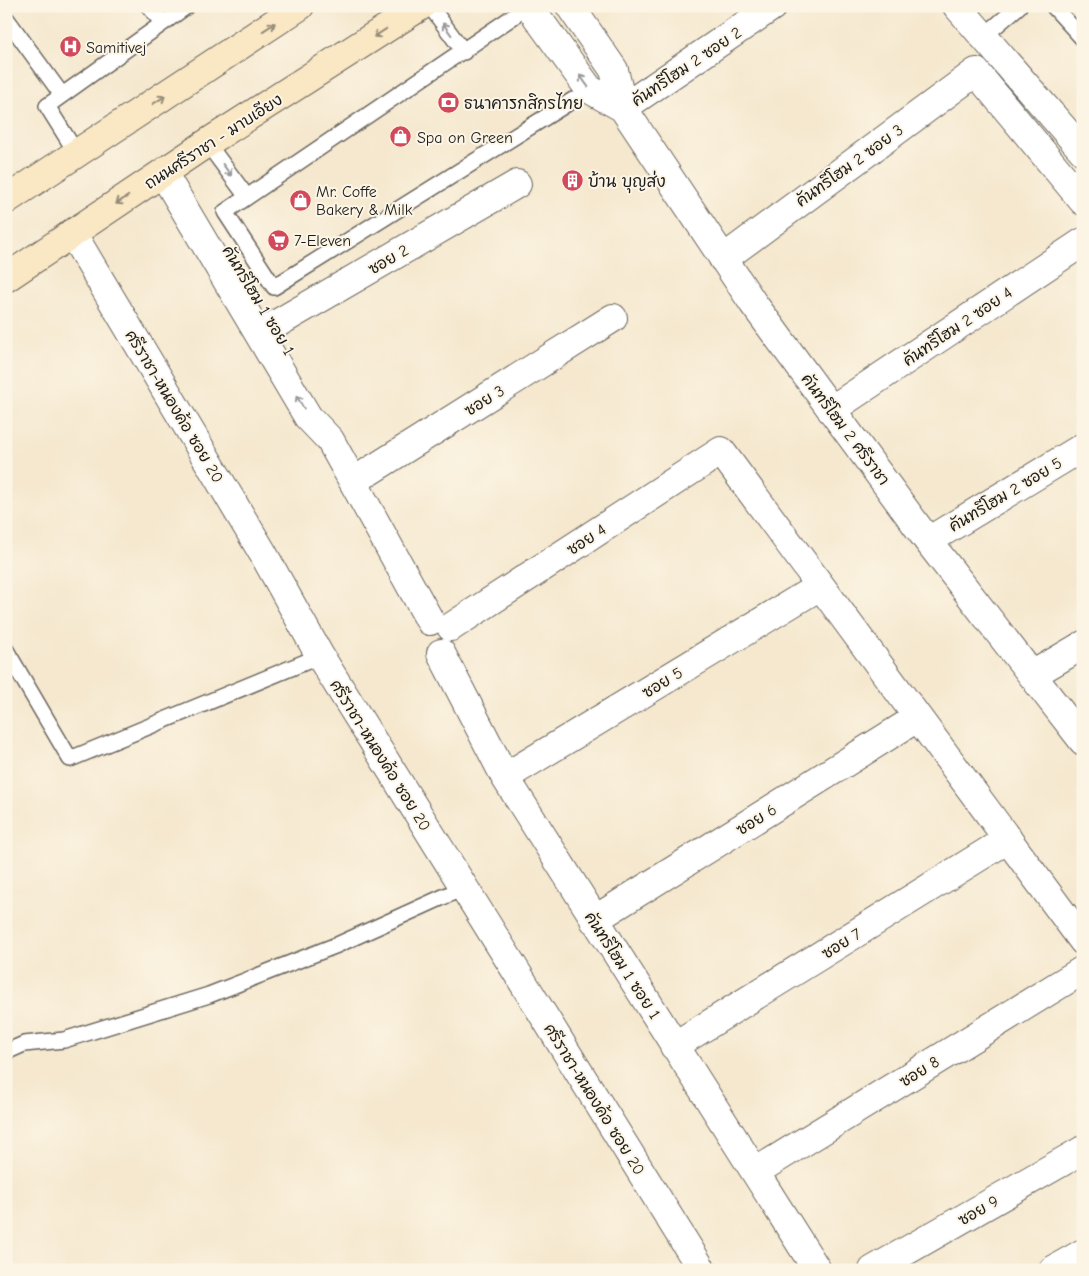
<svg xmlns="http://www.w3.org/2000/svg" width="1089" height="1276" viewBox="0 0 1089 1276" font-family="'Comic Neue','Playpen Sans Thai',sans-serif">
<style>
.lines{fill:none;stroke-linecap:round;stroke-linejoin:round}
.service-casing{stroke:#68635b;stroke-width:18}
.minor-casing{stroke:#68635b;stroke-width:30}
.secondary-casing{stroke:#68635b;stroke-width:30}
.service{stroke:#fff;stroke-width:15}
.minor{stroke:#fff;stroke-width:28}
.secondary{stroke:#fae7c3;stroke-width:28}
.oneway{stroke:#968c78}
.oneway2{stroke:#999}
.labels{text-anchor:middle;stroke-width:4;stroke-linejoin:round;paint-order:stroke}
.poi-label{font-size:16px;fill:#1c1c1c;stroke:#fcf5e5;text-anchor:start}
.street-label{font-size:16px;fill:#1c1c1c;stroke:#fcf5e5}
</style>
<rect width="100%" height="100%" fill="#fcf5e5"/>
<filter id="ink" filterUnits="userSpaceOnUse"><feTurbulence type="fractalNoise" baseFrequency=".02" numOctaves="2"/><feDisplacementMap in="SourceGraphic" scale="10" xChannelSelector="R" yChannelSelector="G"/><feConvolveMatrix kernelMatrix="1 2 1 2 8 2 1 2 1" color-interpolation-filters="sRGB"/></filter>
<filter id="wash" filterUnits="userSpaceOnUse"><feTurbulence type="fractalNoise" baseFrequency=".0096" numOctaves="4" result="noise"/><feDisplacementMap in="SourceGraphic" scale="20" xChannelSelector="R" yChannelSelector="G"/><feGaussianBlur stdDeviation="1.12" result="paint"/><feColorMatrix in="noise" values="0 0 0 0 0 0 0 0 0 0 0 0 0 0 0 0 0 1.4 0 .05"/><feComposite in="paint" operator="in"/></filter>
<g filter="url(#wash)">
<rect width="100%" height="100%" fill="#f5e8cf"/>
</g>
<g filter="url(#ink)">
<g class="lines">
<defs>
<path id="service" d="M 149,6 L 162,23
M 430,6 L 464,52
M 1053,6 L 1083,39
M 514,16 L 225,212 L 274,287 L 573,100
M 6,18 L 62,95
M 983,37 L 1019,6
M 207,143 L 247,197
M 77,154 L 47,106 L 187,6
M 6,650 L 70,759 L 320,656
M 6,1052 L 24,1044 L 64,1040 L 209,995 L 337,945 L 463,888"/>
<path id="minor" d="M 529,6 L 589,89 L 623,108
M 570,6 L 614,70 L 623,108 L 753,303 L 928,541 L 1083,741
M 957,6 L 1083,151
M 623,108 L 773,6
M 163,173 L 308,417 L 330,440 L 430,621
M 72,233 L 264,555 L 320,656 L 702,1270
M 723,259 L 976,72 L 1083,201
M 259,334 L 517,184
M 831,410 L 1083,242
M 354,481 L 613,318
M 928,541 L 1083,447
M 451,627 L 721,451 L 1083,941
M 441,653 L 505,777 L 817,1270
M 1032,675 L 1083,645
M 505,777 L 820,586
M 594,920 L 917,718
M 674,1046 L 1008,839
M 755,1172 L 1083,970
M 873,1270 L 1083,1150
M 1053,1270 L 1083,1253"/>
<path id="secondary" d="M 6,200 L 300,6
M 6,278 L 207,143 L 421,6"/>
</defs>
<!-- service casing -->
<use href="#service" class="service-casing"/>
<!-- minor casing -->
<use href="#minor" class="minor-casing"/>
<!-- secondary casing -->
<use href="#secondary" class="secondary-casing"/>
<!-- service -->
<use href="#service" class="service"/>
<!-- minor -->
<use href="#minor" class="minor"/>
<!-- secondary -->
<use href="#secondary" class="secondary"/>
</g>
<!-- one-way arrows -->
<defs><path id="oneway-shaft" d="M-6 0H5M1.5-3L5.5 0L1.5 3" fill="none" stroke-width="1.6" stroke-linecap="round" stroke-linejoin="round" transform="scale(1.25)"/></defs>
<g class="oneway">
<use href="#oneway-shaft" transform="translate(269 27) rotate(-33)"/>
<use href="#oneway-shaft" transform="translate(380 33) rotate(147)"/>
<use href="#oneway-shaft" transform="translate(159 100) rotate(-33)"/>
<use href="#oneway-shaft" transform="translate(122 200) rotate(147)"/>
</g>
<g class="oneway2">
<use href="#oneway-shaft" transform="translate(447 29) rotate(-126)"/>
<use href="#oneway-shaft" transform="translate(584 81) rotate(-126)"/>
<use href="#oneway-shaft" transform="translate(227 170) rotate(54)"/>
<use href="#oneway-shaft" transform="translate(300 402) rotate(-120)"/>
</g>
</g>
<!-- icons -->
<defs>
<symbol id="hospital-disc" viewBox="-11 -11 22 22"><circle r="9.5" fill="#d1495b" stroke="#fcf5e5"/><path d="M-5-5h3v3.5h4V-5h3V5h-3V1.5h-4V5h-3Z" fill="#fff"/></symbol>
<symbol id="bank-disc" viewBox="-11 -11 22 22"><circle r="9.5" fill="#d1495b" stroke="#fcf5e5"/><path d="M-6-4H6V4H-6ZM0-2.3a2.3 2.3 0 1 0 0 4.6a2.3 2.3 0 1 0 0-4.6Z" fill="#fff"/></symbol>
<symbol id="shop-disc" viewBox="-11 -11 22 22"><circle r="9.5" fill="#d1495b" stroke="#fcf5e5"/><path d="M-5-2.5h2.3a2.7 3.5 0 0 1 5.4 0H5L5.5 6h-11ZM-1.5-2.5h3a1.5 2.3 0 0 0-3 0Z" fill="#fff"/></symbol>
<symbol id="building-disc" viewBox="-11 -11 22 22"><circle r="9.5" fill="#d1495b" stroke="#fcf5e5"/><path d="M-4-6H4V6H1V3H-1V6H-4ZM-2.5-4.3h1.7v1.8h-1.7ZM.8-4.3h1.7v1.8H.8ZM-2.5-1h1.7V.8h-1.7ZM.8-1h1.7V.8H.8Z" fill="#fff"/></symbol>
<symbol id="supermarket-disc" viewBox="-11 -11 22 22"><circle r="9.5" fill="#d1495b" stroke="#fcf5e5"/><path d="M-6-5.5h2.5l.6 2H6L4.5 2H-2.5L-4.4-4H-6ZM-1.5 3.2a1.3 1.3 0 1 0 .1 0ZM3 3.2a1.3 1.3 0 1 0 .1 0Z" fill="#fff"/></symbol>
</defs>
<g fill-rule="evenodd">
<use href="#hospital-disc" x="58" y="34" width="25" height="25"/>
<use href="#bank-disc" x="436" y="90" width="25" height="25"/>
<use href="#shop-disc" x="388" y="124" width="25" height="25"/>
<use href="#building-disc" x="560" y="168" width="25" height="25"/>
<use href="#shop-disc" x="288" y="188" width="25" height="25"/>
<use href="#supermarket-disc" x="266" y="228" width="25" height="25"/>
</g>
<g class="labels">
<!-- poi labels -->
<g class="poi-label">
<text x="86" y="53">Samitivej</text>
<text x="464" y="109">ธนาคารกสิกรไทย</text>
<text x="417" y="143">Spa on Green</text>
<text x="588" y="187">บ้าน บุญส่ง</text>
<text x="316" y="197">Mr. Coffe<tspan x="316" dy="18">Bakery &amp; Milk</tspan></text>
<text x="294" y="246">7-Eleven</text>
</g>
<!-- street labels -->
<g class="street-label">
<text transform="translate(686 66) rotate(-34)" y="6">คันทรีโฮม 2 ซอย 2</text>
<text transform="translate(213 141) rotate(-33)" y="6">ถนนศรีราชา - มาบเอียง</text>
<text transform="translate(849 165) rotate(-36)" y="6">คันทรีโฮม 2 ซอย 3</text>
<text transform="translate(388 259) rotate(-30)" y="6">ซอย 2</text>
<text transform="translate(259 300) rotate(59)" y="6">คันทรีโฮม 1 ซอย 1</text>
<text transform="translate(957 326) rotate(-34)" y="6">คันทรีโฮม 2 ซอย 4</text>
<text transform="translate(484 400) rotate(-32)" y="6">ซอย 3</text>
<text transform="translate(175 406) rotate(59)" y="6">ศรีราชา-หนองค้อ ซอย 20</text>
<text transform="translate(846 429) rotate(53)" y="6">คันทรีโฮม 2 ศรีราชา</text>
<text transform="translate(1005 494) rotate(-31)" y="6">คันทรีโฮม 2 ซอย 5</text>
<text transform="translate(586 539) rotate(-33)" y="6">ซอย 4</text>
<text transform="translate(662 682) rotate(-31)" y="6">ซอย 5</text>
<text transform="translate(381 755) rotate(58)" y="6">ศรีราชา-หนองค้อ ซอย 20</text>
<text transform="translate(756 819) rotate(-32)" y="6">ซอย 6</text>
<text transform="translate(841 943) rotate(-32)" y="6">ซอย 7</text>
<text transform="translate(623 965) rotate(57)" y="6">คันทรีโฮม 1 ซอย 1</text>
<text transform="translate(919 1071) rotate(-32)" y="6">ซอย 8</text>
<text transform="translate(595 1099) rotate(58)" y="6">ศรีราชา-หนองค้อ ซอย 20</text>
<text transform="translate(978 1210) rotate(-30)" y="6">ซอย 9</text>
</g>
</g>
<!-- margin -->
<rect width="1089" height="1276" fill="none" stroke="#fcf5e5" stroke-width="25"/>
</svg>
